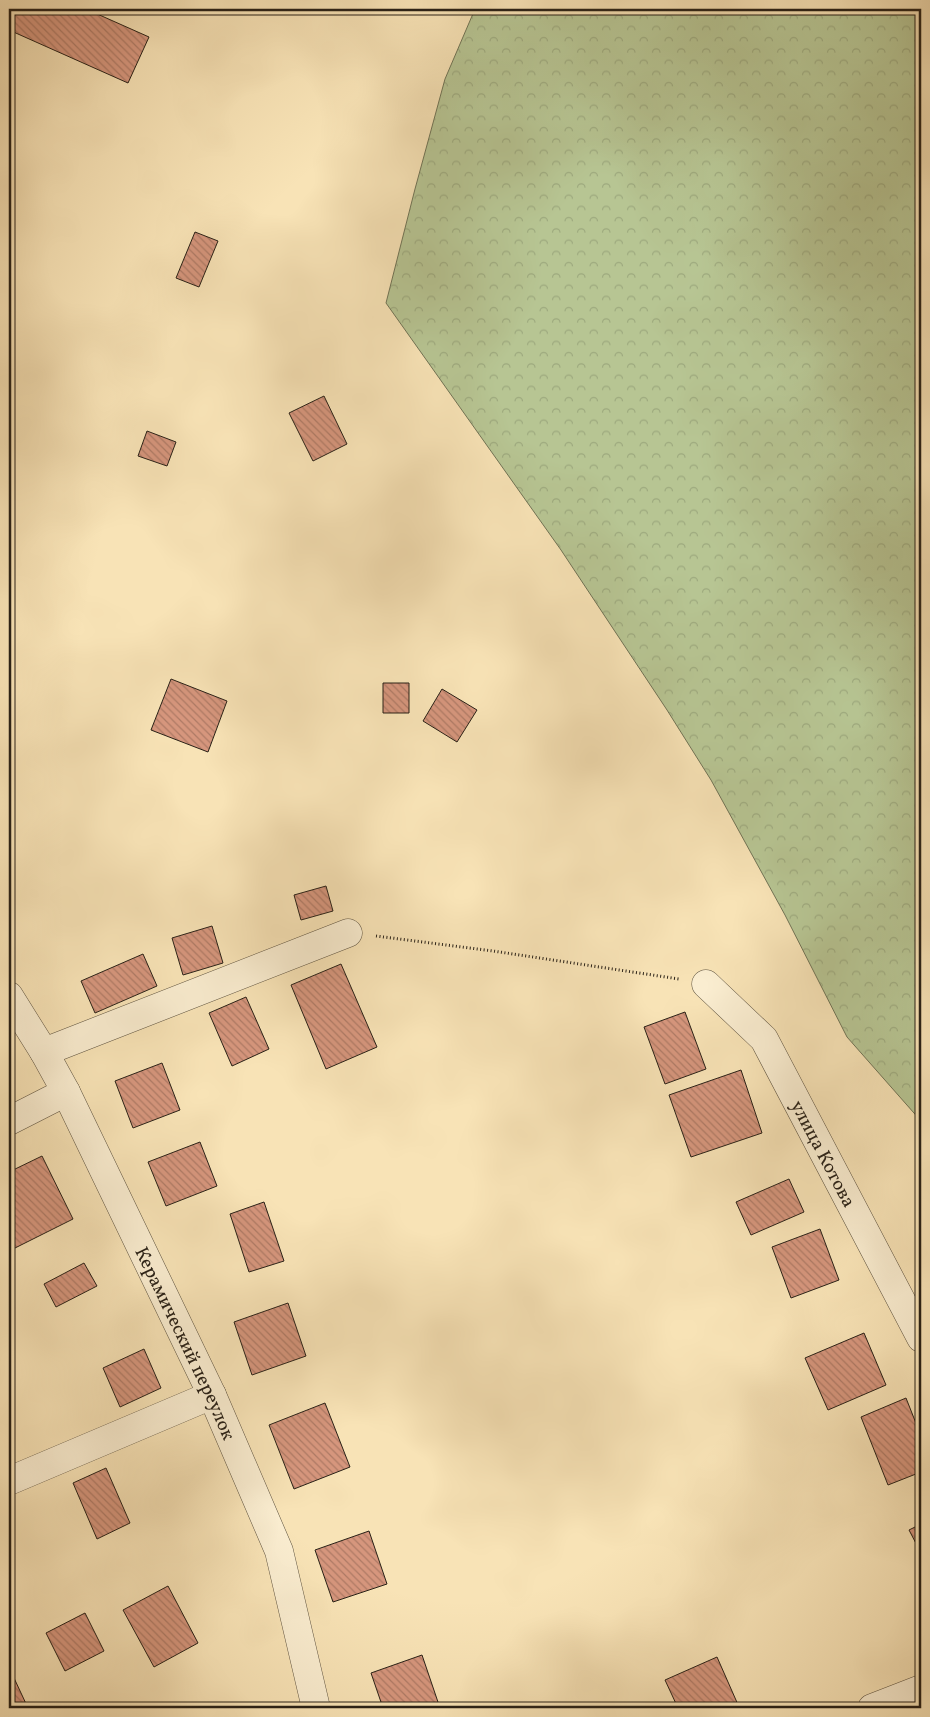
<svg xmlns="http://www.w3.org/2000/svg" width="930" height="1717" viewBox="0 0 930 1717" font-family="Vollkorn,serif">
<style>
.forest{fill:url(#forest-crowns);stroke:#707355}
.building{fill:url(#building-back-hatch);stroke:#292117}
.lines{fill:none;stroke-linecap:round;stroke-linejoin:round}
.street-casing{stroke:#5d523f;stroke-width:29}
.path{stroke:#292117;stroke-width:3;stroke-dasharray:1 2.5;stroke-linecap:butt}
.street{stroke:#faedd0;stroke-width:28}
.labels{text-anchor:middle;stroke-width:4.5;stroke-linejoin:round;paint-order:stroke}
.street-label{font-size:19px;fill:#292117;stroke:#faedd0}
</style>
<defs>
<pattern id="forest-crowns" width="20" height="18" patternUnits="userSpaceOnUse" patternTransform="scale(1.25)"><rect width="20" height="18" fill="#b7c593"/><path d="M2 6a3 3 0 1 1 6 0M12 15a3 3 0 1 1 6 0" fill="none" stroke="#9da97e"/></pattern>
<pattern id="building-back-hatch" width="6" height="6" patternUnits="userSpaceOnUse" patternTransform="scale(1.25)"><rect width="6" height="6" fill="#d6967d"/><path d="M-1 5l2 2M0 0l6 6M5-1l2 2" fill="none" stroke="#ae7a65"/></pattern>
</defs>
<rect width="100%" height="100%" fill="#f8e3b6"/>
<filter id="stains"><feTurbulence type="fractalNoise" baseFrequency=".004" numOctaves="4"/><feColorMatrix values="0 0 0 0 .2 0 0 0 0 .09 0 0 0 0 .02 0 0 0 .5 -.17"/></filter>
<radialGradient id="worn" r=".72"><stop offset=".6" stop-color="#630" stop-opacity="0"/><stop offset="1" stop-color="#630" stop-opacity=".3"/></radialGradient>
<!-- forest -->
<path class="forest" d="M 475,9 L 921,9 L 921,1121 L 847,1037 L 785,915 L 711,780 L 667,710 L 561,550 L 386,303 L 415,189 L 445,79 Z"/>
<!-- building -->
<path class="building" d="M 9,9 L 86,9 L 149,37 L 128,83 L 9,30 Z
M 195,232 L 218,241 L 199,287 L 176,278 Z
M 324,396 L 347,444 L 313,461 L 289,413 Z
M 147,431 L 176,442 L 167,466 L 138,456 Z
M 171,679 L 227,701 L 208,752 L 151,730 Z
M 383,683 L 409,683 L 409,713 L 383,713 Z
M 442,689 L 477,710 L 457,742 L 423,721 Z
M 326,886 L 333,911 L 301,920 L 294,895 Z
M 212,926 L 223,963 L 183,975 L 172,938 Z
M 143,954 L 157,986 L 95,1013 L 81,981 Z
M 341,964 L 377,1047 L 326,1069 L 291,985 Z
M 246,997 L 269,1049 L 232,1066 L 209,1013 Z
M 685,1012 L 706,1069 L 665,1084 L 644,1027 Z
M 162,1063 L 180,1110 L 133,1128 L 115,1081 Z
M 741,1070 L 762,1133 L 691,1157 L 669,1095 Z
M 200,1142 L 217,1186 L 166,1206 L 148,1162 Z
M 42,1156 L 73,1219 L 9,1251 L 9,1172 Z
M 789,1179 L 804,1212 L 751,1235 L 736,1202 Z
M 264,1202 L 284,1261 L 249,1272 L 230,1214 Z
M 820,1229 L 839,1280 L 791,1298 L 772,1247 Z
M 84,1263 L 97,1286 L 56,1307 L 44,1284 Z
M 288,1303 L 306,1356 L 252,1375 L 234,1322 Z
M 864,1333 L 886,1385 L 828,1410 L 805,1358 Z
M 144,1349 L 161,1388 L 120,1407 L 103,1368 Z
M 906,1398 L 921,1436 L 921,1472 L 888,1485 L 861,1417 Z
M 325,1403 L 350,1467 L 294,1489 L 269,1425 Z
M 106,1468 L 130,1523 L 97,1539 L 73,1483 Z
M 921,1524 L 921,1553 L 909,1530 Z
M 369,1531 L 387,1584 L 333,1602 L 315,1550 Z
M 168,1586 L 198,1643 L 154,1667 L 123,1610 Z
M 85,1613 L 104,1651 L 65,1671 L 46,1633 Z
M 422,1655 L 440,1708 L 383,1708 L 371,1673 Z
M 717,1657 L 739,1707 L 735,1708 L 678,1708 L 665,1680 Z
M 14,1678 L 28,1708 L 9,1708 L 9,1681 Z"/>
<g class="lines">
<defs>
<g id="street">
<path id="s1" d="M 706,984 L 764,1039 L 921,1338"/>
<path id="s2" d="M 9,996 L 44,1052 L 66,1092 L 212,1395 L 279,1551 L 316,1708"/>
<path d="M 44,1052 L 348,933"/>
<path d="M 9,1121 L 66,1092"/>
<path d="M 9,1481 L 212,1395"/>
<path d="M 872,1708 L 921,1689"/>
</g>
</defs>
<!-- street casing -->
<use href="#street" class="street-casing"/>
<!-- path -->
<path class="path" d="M 376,936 L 493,951 L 679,979"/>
<!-- street -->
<use href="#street" class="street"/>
</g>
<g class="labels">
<!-- street labels -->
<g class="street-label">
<text dy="7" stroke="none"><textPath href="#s1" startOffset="209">улица Котова</textPath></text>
<text dy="7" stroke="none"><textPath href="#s2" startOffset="390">Керамический переулок</textPath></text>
</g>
</g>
<!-- margin -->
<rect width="930" height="1717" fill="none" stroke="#f8e3b6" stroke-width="30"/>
<rect x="10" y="10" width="910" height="1697" fill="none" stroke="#292117" stroke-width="2.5"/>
<rect x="15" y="15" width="900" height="1687" fill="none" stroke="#292117"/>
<rect width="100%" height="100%" filter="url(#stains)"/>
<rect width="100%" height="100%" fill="url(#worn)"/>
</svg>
